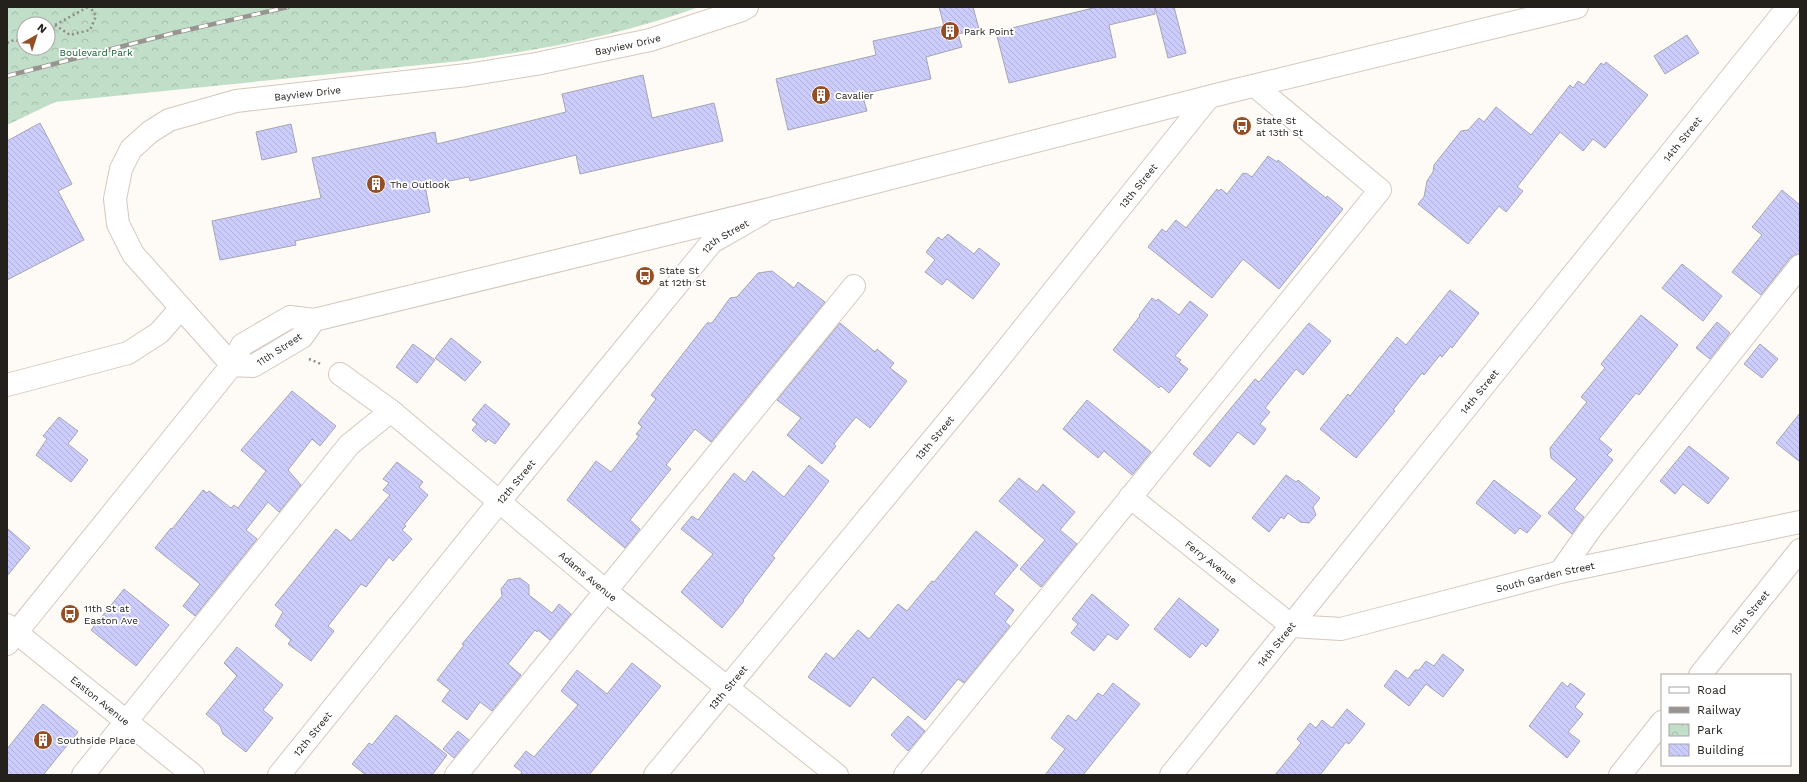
<svg xmlns="http://www.w3.org/2000/svg" width="1807" height="782" viewBox="0 0 1807 782" font-family="'Work Sans',sans-serif">
<style>
.park{fill:url(#park-crowns);fill-rule:evenodd}
.building{fill:url(#building-back-hatch);stroke:#a4a5b2}
.lines{fill:none;stroke-linecap:round;stroke-linejoin:round}
.minor-casing{stroke:#d4c8be;stroke-width:24}
.major-casing{stroke:#d4c8be;stroke-width:24}
.path{stroke:#8f8b86;stroke-width:2.5;stroke-dasharray:2 3;stroke-linecap:butt}
.minor{stroke:#fff;stroke-width:22}
.major{stroke:#fff;stroke-width:22}
.rail-casing{stroke:#989490;stroke-width:4.5}
.rail{stroke:#fff;stroke-width:3;stroke-dasharray:9;stroke-linecap:butt}
.labels{text-anchor:middle;stroke-width:3.5;stroke-linejoin:round;paint-order:stroke}
.poi-label{font-size:10px;fill:#24201c;stroke:#fff;text-anchor:start}
.street-label{font-size:10px;fill:#24201c;stroke:#fff}
.park-label{font-size:10px;fill:#185d34;stroke:#fff}
</style>
<defs>
<pattern id="park-crowns" width="20" height="18" patternUnits="userSpaceOnUse"><rect width="20" height="18" fill="#c1dec8"/><path d="M2 6a3 3 0 1 1 6 0M12 15a3 3 0 1 1 6 0" fill="none" stroke="#a6beab"/></pattern>
<pattern id="building-back-hatch" width="6" height="6" patternUnits="userSpaceOnUse"><rect width="6" height="6" fill="#cdcdfd"/><path d="M-1 5l2 2M0 0l6 6M5-1l2 2" fill="none" stroke="#b0b0d8"/></pattern>
</defs>
<rect width="100%" height="100%" fill="#fefaf5"/>
<!-- park -->
<path class="park" d="M 7,7 L 699,7 C 622,35 541,50 460,61 L 55,102 L 7,125 ZM 24,24 L 48,24 L 48,48 L 24,48 Z"/>
<!-- building -->
<path class="building" d="M 939,7 L 973,7 L 979,29 L 958,34 L 962,47 L 926,57 L 931,79 L 862,94 L 867,111 L 788,130 L 776,79 L 876,55 L 873,41 L 944,26 Z
M 1097,7 L 1155,7 L 1155,14 L 1109,25 L 1116,57 L 1009,83 L 996,32 Z
M 1155,7 L 1174,7 L 1186,53 L 1168,58 Z
M 1687,35 L 1699,53 L 1665,74 L 1654,56 Z
M 1606,62 L 1648,95 L 1605,148 L 1593,139 L 1583,151 L 1560,132 L 1517,187 L 1523,191 L 1506,212 L 1499,206 L 1468,244 L 1418,204 L 1424,197 L 1427,181 L 1433,172 L 1434,165 L 1461,131 L 1468,130 L 1479,118 L 1484,122 L 1496,107 L 1531,135 L 1570,85 L 1573,88 L 1578,81 L 1584,85 L 1601,63 L 1604,65 Z
M 643,75 L 652,118 L 714,103 L 723,141 L 580,174 L 576,155 L 470,181 L 469,177 L 425,186 L 430,212 L 295,241 L 296,245 L 220,260 L 212,221 L 321,198 L 312,158 L 435,132 L 437,144 L 566,112 L 562,94 Z
M 40,123 L 72,184 L 58,191 L 84,240 L 7,280 L 7,141 Z
M 291,124 L 297,152 L 262,160 L 256,132 Z
M 1268,156 L 1277,162 L 1278,160 L 1326,198 L 1327,196 L 1343,209 L 1279,289 L 1243,259 L 1212,298 L 1148,247 L 1162,229 L 1166,232 L 1176,220 L 1186,228 L 1217,189 L 1219,191 L 1221,189 L 1227,194 L 1243,173 L 1245,174 L 1246,173 L 1252,177 Z
M 1782,190 L 1800,205 L 1800,254 L 1795,255 L 1790,258 L 1761,295 L 1732,272 L 1762,235 L 1752,227 Z
M 948,234 L 974,254 L 979,248 L 1000,264 L 973,299 L 947,279 L 942,285 L 925,272 L 935,260 L 926,252 L 938,237 L 942,240 Z
M 1682,264 L 1722,296 L 1703,321 L 1662,288 Z
M 772,271 L 794,288 L 798,282 L 825,302 L 711,442 L 695,429 L 666,465 L 671,469 L 630,520 L 640,529 L 625,548 L 567,500 L 596,461 L 611,472 L 639,436 L 636,434 L 642,427 L 638,423 L 656,399 L 651,395 L 707,323 L 712,323 L 730,298 L 737,297 L 758,273 Z
M 1450,290 L 1479,313 L 1452,348 L 1451,346 L 1442,357 L 1440,355 L 1424,375 L 1422,373 L 1393,410 L 1395,411 L 1356,458 L 1320,429 L 1348,394 L 1350,396 L 1397,337 L 1406,345 Z
M 1152,298 L 1156,301 L 1158,299 L 1179,315 L 1190,301 L 1208,315 L 1175,356 L 1181,360 L 1179,362 L 1188,369 L 1169,393 L 1161,386 L 1159,388 L 1113,350 L 1140,316 L 1139,315 Z
M 1641,315 L 1678,345 L 1639,395 L 1636,393 L 1599,439 L 1612,450 L 1607,455 L 1613,460 L 1574,509 L 1584,517 L 1572,534 L 1548,513 L 1577,479 L 1551,458 L 1550,448 L 1587,402 L 1581,397 L 1605,368 L 1601,364 Z
M 1717,322 L 1730,333 L 1710,359 L 1696,348 Z
M 840,323 L 875,352 L 877,349 L 894,363 L 890,368 L 907,381 L 870,428 L 856,417 L 834,444 L 836,446 L 822,464 L 787,435 L 801,418 L 777,400 Z
M 1309,323 L 1331,341 L 1303,375 L 1296,369 L 1265,408 L 1270,412 L 1260,424 L 1266,429 L 1254,445 L 1238,432 L 1210,467 L 1193,454 L 1255,379 L 1259,382 Z
M 451,338 L 481,362 L 465,381 L 435,358 Z
M 413,344 L 435,360 L 417,383 L 396,367 Z
M 1760,344 L 1778,359 L 1762,378 L 1744,364 Z
M 292,391 L 336,426 L 320,446 L 312,439 L 288,470 L 301,485 L 279,512 L 268,502 L 246,530 L 257,539 L 195,616 L 183,606 L 200,584 L 155,548 L 171,528 L 172,529 L 203,490 L 207,493 L 209,491 L 231,508 L 234,505 L 238,508 L 266,471 L 241,450 Z
M 1087,400 L 1151,452 L 1132,475 L 1104,451 L 1098,458 L 1063,429 Z
M 485,404 L 510,424 L 495,444 L 488,439 L 486,442 L 472,430 L 477,424 L 472,420 Z
M 1800,413 L 1800,462 L 1776,443 Z
M 59,417 L 78,431 L 68,444 L 88,460 L 71,482 L 36,455 L 47,439 L 43,436 Z
M 1689,446 L 1729,478 L 1708,504 L 1683,484 L 1675,494 L 1660,481 Z
M 397,462 L 423,482 L 419,487 L 428,495 L 404,525 L 406,526 L 402,530 L 412,539 L 393,561 L 389,557 L 366,587 L 361,584 L 328,626 L 334,631 L 311,661 L 288,644 L 291,640 L 275,626 L 283,612 L 275,605 L 336,529 L 351,541 L 390,495 L 383,490 L 389,483 L 383,479 Z
M 809,465 L 829,481 L 772,556 L 775,558 L 743,600 L 744,601 L 722,628 L 681,592 L 713,554 L 681,529 L 692,516 L 698,520 L 734,473 L 745,482 L 753,471 L 784,497 Z
M 1286,475 L 1296,482 L 1298,480 L 1320,498 L 1313,507 L 1316,515 L 1309,523 L 1300,522 L 1288,513 L 1284,519 L 1281,517 L 1269,532 L 1252,518 Z
M 1019,478 L 1037,492 L 1043,484 L 1075,512 L 1060,530 L 1077,544 L 1041,587 L 1020,569 L 1045,540 L 999,501 Z
M 1494,480 L 1541,516 L 1527,533 L 1520,528 L 1515,534 L 1476,503 Z
M 7,528 L 30,548 L 7,576 Z
M 976,531 L 1018,565 L 994,594 L 1014,610 L 1005,622 L 1010,626 L 964,683 L 958,679 L 925,720 L 873,677 L 850,707 L 808,677 L 826,653 L 834,659 L 858,630 L 869,639 L 898,604 L 907,611 L 932,581 L 934,582 Z
M 520,578 L 529,585 L 529,595 L 552,613 L 559,604 L 571,614 L 550,640 L 538,630 L 537,632 L 535,630 L 508,664 L 521,675 L 492,711 L 480,702 L 467,720 L 442,701 L 450,690 L 437,680 L 464,645 L 462,644 L 502,596 L 501,589 L 508,580 Z
M 124,589 L 169,625 L 136,666 L 91,630 Z
M 1092,594 L 1129,625 L 1117,640 L 1108,634 L 1094,651 L 1071,633 L 1078,624 L 1072,619 Z
M 1179,598 L 1219,630 L 1206,647 L 1202,643 L 1190,658 L 1154,629 Z
M 237,647 L 283,685 L 263,710 L 273,718 L 246,752 L 223,734 L 220,726 L 206,714 L 237,676 L 224,663 Z
M 1443,654 L 1464,670 L 1443,697 L 1426,684 L 1409,706 L 1384,686 L 1396,670 L 1408,679 L 1415,670 L 1419,670 L 1426,661 L 1434,666 Z
M 632,663 L 661,686 L 589,775 L 520,775 L 522,772 L 514,766 L 526,751 L 534,757 L 578,705 L 561,691 L 577,670 L 607,694 Z
M 1562,682 L 1568,687 L 1570,683 L 1585,694 L 1575,707 L 1583,714 L 1568,732 L 1580,741 L 1567,758 L 1529,726 Z
M 1113,683 L 1140,704 L 1083,775 L 1045,775 L 1065,749 L 1051,738 L 1068,715 L 1076,721 L 1098,693 L 1103,696 Z
M 43,704 L 78,732 L 43,775 L 7,775 L 7,749 Z
M 1347,709 L 1365,724 L 1349,744 L 1346,742 L 1320,775 L 1275,775 L 1301,743 L 1297,739 L 1310,723 L 1316,728 L 1322,720 L 1332,728 Z
M 396,715 L 447,755 L 432,775 L 366,775 L 352,764 L 369,743 L 372,745 Z
M 908,716 L 925,731 L 908,751 L 891,735 Z
M 458,731 L 469,740 L 454,758 L 443,749 Z"/>
<g class="lines">
<defs>
<g id="minor">
<path id="s1" d="M 232,365 L 133,254 L 118,224 L 115,199 L 121,169 L 131,149 L 150,132 L 169,120 L 236,101 L 467,75 L 536,64 L 650,40 L 742,10 L 747,7"/>
<path id="s2" d="M 340,374 L 391,411 L 607,592 L 837,775"/>
<path d="M 7,385 L 128,353 L 159,333 L 181,308"/>
<path id="s3" d="M 1130,497 L 1292,626 L 1341,629 L 1560,572 L 1800,522"/>
<path d="M 1560,572 L 1592,527 L 1800,266"/>
<path id="s4" d="M 7,625 L 193,775"/>
<path id="s5" d="M 1700,675 L 1800,550"/>
<path d="M 83,775 L 349,445 L 391,411"/>
<path id="s6" d="M 279,775 L 499,502 L 712,242 L 761,214"/>
<path d="M 456,775 L 854,286"/>
<path id="s7" d="M 655,775 L 982,380 L 1209,97"/>
<path d="M 905,775 L 1380,190 L 1255,86"/>
<path id="s8" d="M 1171,775 L 1788,7"/>
<path d="M 1620,775 L 1662,722"/>
</g>
<path id="major" d="M 232,365 L 253,366 L 302,337 L 314,320
M 7,644 L 232,365 L 242,345 L 290,317 L 314,320 L 770,209 L 1232,91 L 1577,7"/>
</defs>
<!-- minor casing -->
<use href="#minor" class="minor-casing"/>
<!-- major casing -->
<use href="#major" class="major-casing"/>
<!-- path -->
<path class="path" d="M 55,25 L 70,35 L 90,30 L 96,16 L 90,7
M 48,38 L 55,25 L 88,7
M 7,43 L 14,40 L 24,42
M 309,359 L 321,364"/>
<!-- minor -->
<use href="#minor" class="minor"/>
<!-- major -->
<use href="#major" class="major"/>
<defs>
<path id="rail" d="M 7,76 L 174,33 L 288,7"/>
</defs>
<!-- rail casing -->
<use href="#rail" class="rail-casing"/>
<!-- rail -->
<use href="#rail" class="rail"/>
</g>
<!-- icons -->
<defs>
<symbol id="building-disc" viewBox="-11 -11 22 22"><circle r="9.5" fill="#944e26" stroke="#fff"/><path d="M-4-6H4V6H1V3H-1V6H-4ZM-2.5-4.3h1.7v1.8h-1.7ZM.8-4.3h1.7v1.8H.8ZM-2.5-1h1.7V.8h-1.7ZM.8-1h1.7V.8H.8Z" fill="#fff"/></symbol>
<symbol id="bus-disc" viewBox="-11 -11 22 22"><circle r="9.5" fill="#944e26" stroke="#fff"/><path d="M-5-6H5V4H4V6H2V4H-2V6H-4V4H-5ZM-3.5-4V0h7V-4ZM-3.5 1.2v1.5H-2V1.2ZM2 1.2v1.5H3.5V1.2Z" fill="#fff"/></symbol>
</defs>
<g fill-rule="evenodd">
<use href="#building-disc" x="939" y="20" width="22" height="22"/>
<use href="#building-disc" x="810" y="84" width="22" height="22"/>
<use href="#bus-disc" x="1231" y="115" width="22" height="22"/>
<use href="#building-disc" x="365" y="173" width="22" height="22"/>
<use href="#bus-disc" x="634" y="265" width="22" height="22"/>
<use href="#bus-disc" x="59" y="603" width="22" height="22"/>
<use href="#building-disc" x="32" y="729" width="22" height="22"/>
</g>
<g class="labels">
<!-- poi labels -->
<g class="poi-label">
<text x="964" y="35">Park Point</text>
<text x="835" y="99">Cavalier</text>
<text x="1256" y="124">State St<tspan x="1256" dy="12">at 13th St</tspan></text>
<text x="390" y="188">The Outlook</text>
<text x="659" y="274">State St<tspan x="659" dy="12">at 12th St</tspan></text>
<text x="84" y="612">11th St at<tspan x="84" dy="12">Easton Ave</tspan></text>
<text x="57" y="744">Southside Place</text>
</g>
<!-- street labels -->
<g class="street-label">
<text dy="4" stroke="none"><textPath href="#s1" startOffset="774">Bayview Drive</textPath></text>
<text dy="4" stroke="none"><textPath href="#s1" startOffset="450">Bayview Drive</textPath></text>
<text dy="4" stroke="none"><textPath href="#s8" startOffset="816">14th Street</textPath></text>
<text dy="4" stroke="none"><textPath href="#s7" startOffset="762">13th Street</textPath></text>
<text dy="4" stroke="none"><textPath href="#s6" startOffset="701">12th Street</textPath></text>
<text transform="translate(279 349) rotate(-33)" y="4">11th Street</text>
<text dy="4" stroke="none"><textPath href="#s8" startOffset="492">14th Street</textPath></text>
<text dy="4" stroke="none"><textPath href="#s7" startOffset="438">13th Street</textPath></text>
<text dy="4" stroke="none"><textPath href="#s6" startOffset="377">12th Street</textPath></text>
<text dy="4" stroke="none"><textPath href="#s3" startOffset="104">Ferry Avenue</textPath></text>
<text dy="4" stroke="none"><textPath href="#s2" startOffset="320">Adams Avenue</textPath></text>
<text dy="4" stroke="none"><textPath href="#s3" startOffset="467">South Garden Street</textPath></text>
<text dy="4" stroke="none"><textPath href="#s5" startOffset="80">15th Street</textPath></text>
<text dy="4" stroke="none"><textPath href="#s8" startOffset="168">14th Street</textPath></text>
<text dy="4" stroke="none"><textPath href="#s7" startOffset="114">13th Street</textPath></text>
<text dy="4" stroke="none"><textPath href="#s4" startOffset="120">Easton Avenue</textPath></text>
<text dy="4" stroke="none"><textPath href="#s6" startOffset="53">12th Street</textPath></text>
</g>
<!-- park labels -->
<g class="park-label">
<text x="96" y="56">Boulevard Park</text>
</g>
</g>
<!-- border -->
<rect width="1807" height="782" fill="none" stroke="#24201c" stroke-width="16"/>
<!-- legend -->
<rect x="1661" y="674" width="130" height="92" fill="#ffffff" stroke="#a7a6a4"/>
<rect x="1669" y="687" width="20" height="6" fill="#ffffff" stroke="#a7a6a4"/>
<text x="1697" y="694" font-size="12" fill="#24201c">Road</text>
<rect x="1669" y="707" width="20" height="6" fill="#989490" stroke="#a7a6a4"/>
<text x="1697" y="714" font-size="12" fill="#24201c">Railway</text>
<rect x="1669" y="724" width="20" height="12" fill="url(#park-crowns)" stroke="#a7a6a4"/>
<text x="1697" y="734" font-size="12" fill="#24201c">Park</text>
<rect x="1669" y="744" width="20" height="12" fill="url(#building-back-hatch)" stroke="#a7a6a4"/>
<text x="1697" y="754" font-size="12" fill="#24201c">Building</text>
<!-- north arrow -->
<g transform="translate(36 36) rotate(39)"><circle r="19" fill="#ffffff" stroke="#a7a6a4"/>
<path d="M0-3L7 15L0 10L-7 15Z" fill="#944e26"/>
<text y="-6" font-size="11" font-weight="bold" text-anchor="middle" fill="#24201c">N</text>
</g>
</svg>
